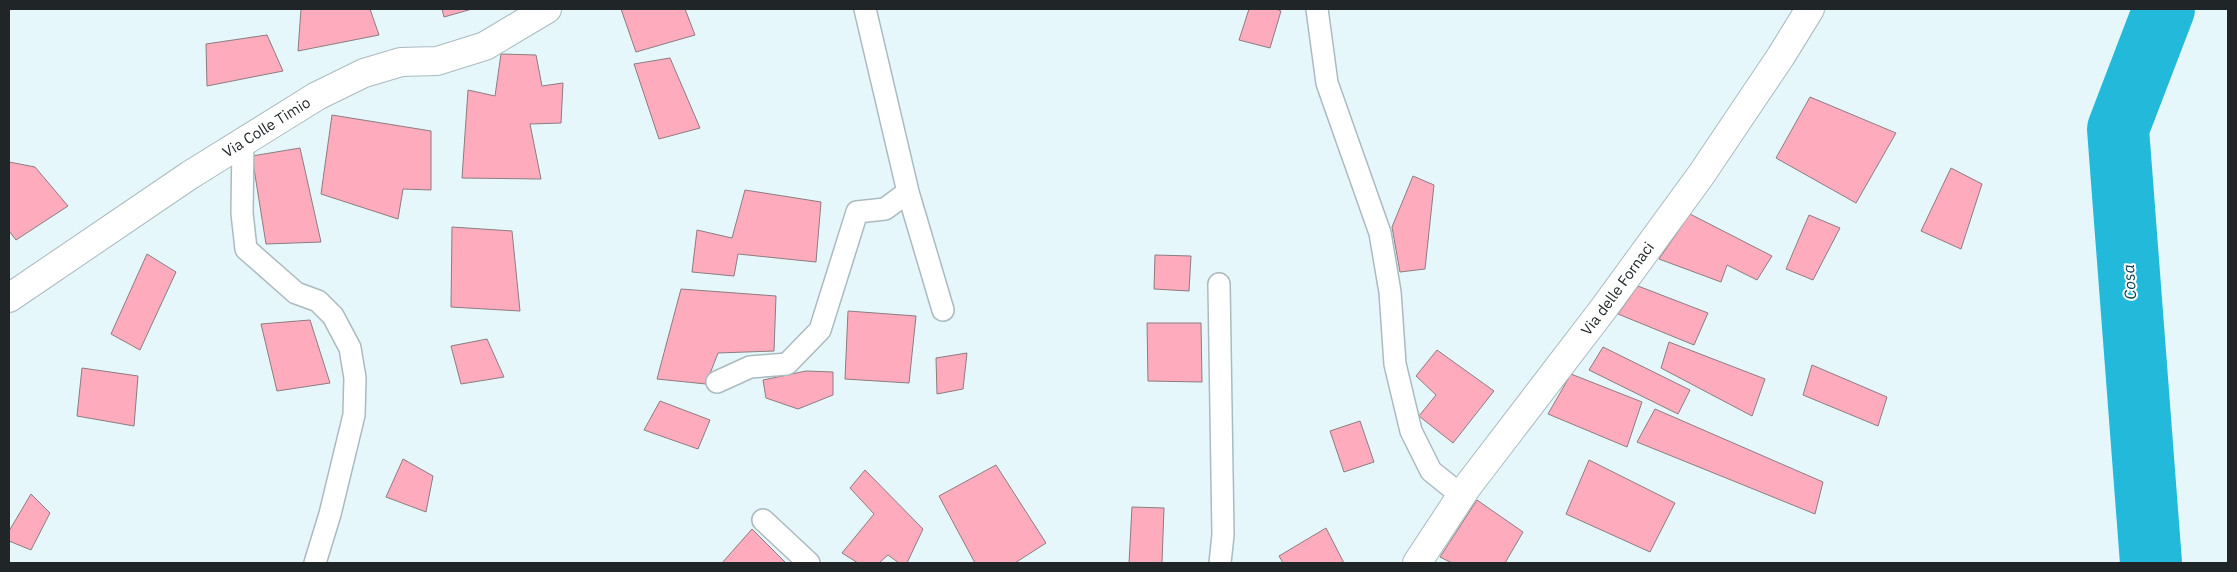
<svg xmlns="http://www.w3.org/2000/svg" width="2237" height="572" viewBox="0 0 2237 572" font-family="'IBM Plex Sans',sans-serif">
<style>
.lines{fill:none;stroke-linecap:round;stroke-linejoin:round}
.river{stroke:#22b9da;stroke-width:62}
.building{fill:#feacbd;stroke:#8c7c7f}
.lane-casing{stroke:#aababf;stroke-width:24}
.street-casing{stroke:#aababf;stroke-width:30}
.lane{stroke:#fff;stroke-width:21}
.street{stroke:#fff;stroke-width:28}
.labels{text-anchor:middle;stroke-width:4;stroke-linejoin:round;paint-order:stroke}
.street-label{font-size:15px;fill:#202628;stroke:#fff}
.water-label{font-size:16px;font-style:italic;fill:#02424f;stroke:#fff}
</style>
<rect width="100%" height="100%" fill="#e6f7fc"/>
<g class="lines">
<!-- river -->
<path class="river" d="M 2151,563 L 2118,129 L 2164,9"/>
</g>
<!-- building -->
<path class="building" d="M 301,9 L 370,9 L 379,35 L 298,51 Z
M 442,9 L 472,9 L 444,17 Z
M 621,9 L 685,9 L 695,35 L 636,52 Z
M 1249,9 L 1276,9 L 1281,11 L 1270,48 L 1239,40 Z
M 267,35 L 283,71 L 207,86 L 206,44 Z
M 501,54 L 536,55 L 542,86 L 563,83 L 561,123 L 530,124 L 541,179 L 462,178 L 468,90 L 495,96 Z
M 670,58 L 700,128 L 659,139 L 634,64 Z
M 1810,97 L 1896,133 L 1856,203 L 1776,158 Z
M 332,115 L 431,131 L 431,190 L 403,189 L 398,219 L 321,194 Z
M 300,148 L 321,242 L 266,244 L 252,156 Z
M 9,162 L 35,167 L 68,206 L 16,240 L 9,231 Z
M 1951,168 L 1982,184 L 1961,249 L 1921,231 Z
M 1413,176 L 1434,185 L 1425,269 L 1400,272 L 1392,227 Z
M 745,190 L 821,202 L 816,262 L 738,254 L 734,276 L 692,272 L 697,230 L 732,238 Z
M 1690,214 L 1772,256 L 1757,280 L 1727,265 L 1721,282 L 1659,259 Z
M 1809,215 L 1840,228 L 1813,280 L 1786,269 Z
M 452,227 L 512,231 L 520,311 L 451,307 Z
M 147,254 L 176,272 L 140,350 L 111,334 Z
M 1155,255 L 1191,256 L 1189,291 L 1154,289 Z
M 1638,286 L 1708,313 L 1694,345 L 1618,314 Z
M 681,289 L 776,296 L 774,351 L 718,353 L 706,384 L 657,379 Z
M 848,311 L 916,316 L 909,383 L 845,379 Z
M 310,320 L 330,383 L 277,391 L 261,324 Z
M 1147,323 L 1201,323 L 1202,382 L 1148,381 Z
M 487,339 L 504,377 L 461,384 L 451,346 Z
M 1669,342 L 1765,379 L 1752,416 L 1661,368 Z
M 1603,347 L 1690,390 L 1678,414 L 1589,370 Z
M 1437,350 L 1494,391 L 1453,443 L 1419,416 L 1436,395 L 1416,376 Z
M 967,353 L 963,389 L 937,394 L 936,358 Z
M 1812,365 L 1887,397 L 1878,426 L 1803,395 Z
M 82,368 L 138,376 L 134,426 L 77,416 Z
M 806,371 L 833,372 L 833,395 L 798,409 L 766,398 L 763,380 Z
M 1571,374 L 1642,402 L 1627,447 L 1548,414 Z
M 660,401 L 710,420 L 698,449 L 644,430 Z
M 1655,409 L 1823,482 L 1815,514 L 1637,442 Z
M 1360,421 L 1374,462 L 1344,472 L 1330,431 Z
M 403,459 L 433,476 L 426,512 L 386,497 Z
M 1589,460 L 1675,503 L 1650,552 L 1566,514 Z
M 996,465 L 1046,543 L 1015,563 L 975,563 L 939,496 Z
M 865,470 L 923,529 L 907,563 L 899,563 L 888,555 L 879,563 L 858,563 L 842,553 L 874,514 L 850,488 Z
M 31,494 L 50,513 L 31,550 L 9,541 L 9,531 Z
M 1477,500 L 1523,532 L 1505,563 L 1452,563 L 1440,557 Z
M 1132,507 L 1164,508 L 1162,563 L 1129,563 Z
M 1326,528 L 1344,563 L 1283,563 L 1279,556 Z
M 752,529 L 786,563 L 722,563 Z"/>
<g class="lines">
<defs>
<path id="lane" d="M 1317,9 L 1327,83 L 1380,233 L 1390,292 L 1395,364 L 1411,431 L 1431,471 L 1462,496
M 243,142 L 242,213 L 246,249 L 296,293 L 318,301 L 333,316 L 350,348 L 355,378 L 354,415 L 330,514 L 315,563
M 908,192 L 943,310
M 1219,284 L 1223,535 L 1220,563
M 717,382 L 750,367 L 787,364 L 820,330 L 857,212 L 885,209 L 908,192 L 865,9
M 763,520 L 809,563"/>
<g id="street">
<path id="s1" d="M 9,298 L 190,175 L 317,96 L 364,73 L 401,62 L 437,61 L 485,46 L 547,9"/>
<path id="s2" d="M 1417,563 L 1467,487 L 1604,308 L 1701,175 L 1781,56 L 1810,9"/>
</g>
</defs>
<!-- lane casing -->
<use href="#lane" class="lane-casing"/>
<!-- street casing -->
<use href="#street" class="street-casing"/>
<!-- lane -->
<use href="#lane" class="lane"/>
<!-- street -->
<use href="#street" class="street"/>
</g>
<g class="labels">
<!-- street labels -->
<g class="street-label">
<text dy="5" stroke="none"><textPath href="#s1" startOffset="309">Via Colle Timio</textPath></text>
<text dy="5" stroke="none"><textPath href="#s2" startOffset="340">Via delle Fornaci</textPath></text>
</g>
<!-- water labels -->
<g class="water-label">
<text transform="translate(2129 282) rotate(-94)" y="6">Cosa</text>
</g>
</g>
<!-- border -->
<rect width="2237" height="572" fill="none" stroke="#202628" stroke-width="20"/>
</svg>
